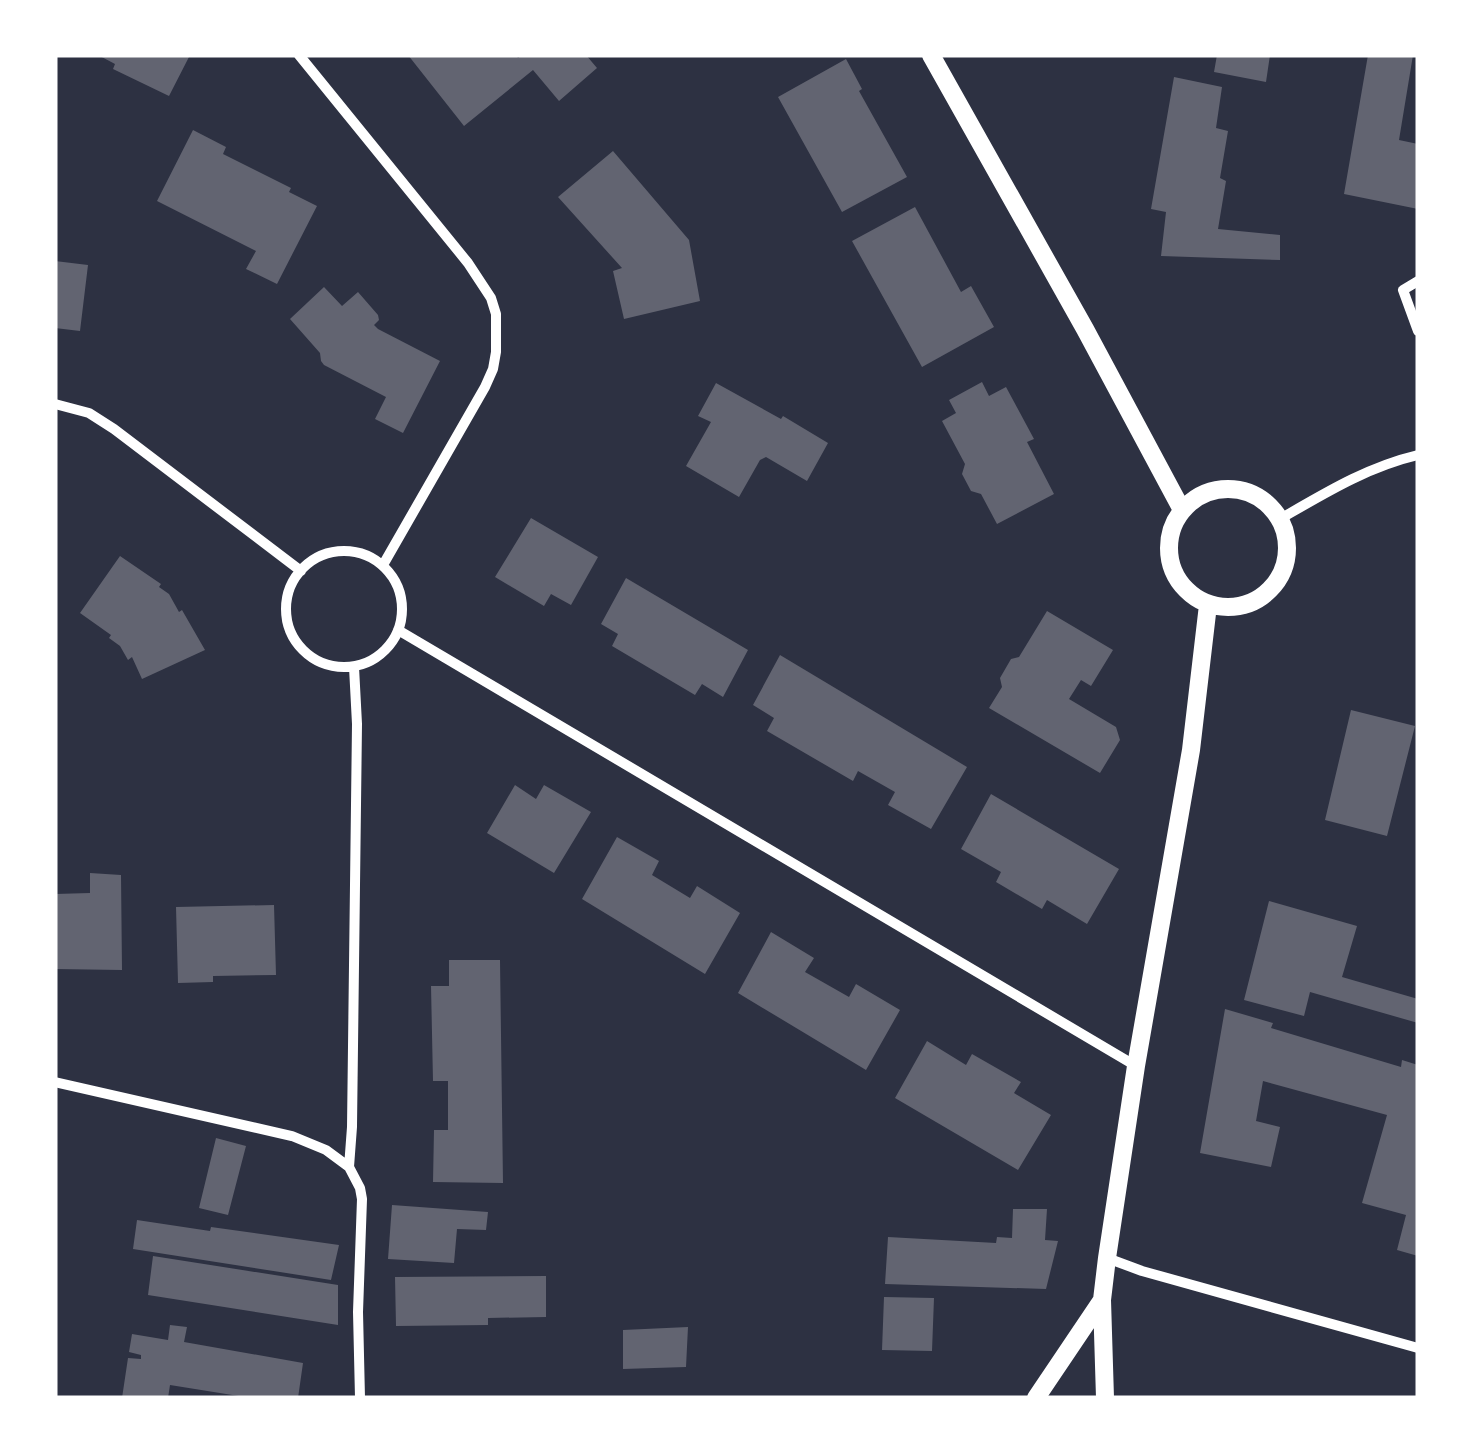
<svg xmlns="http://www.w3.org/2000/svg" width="1473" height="1453" viewBox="0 0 1473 1453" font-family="Cabin,sans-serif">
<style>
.building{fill:#626471}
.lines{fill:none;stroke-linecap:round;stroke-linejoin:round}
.minor{stroke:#fff;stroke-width:10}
.tertiary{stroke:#fff;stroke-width:18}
</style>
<rect width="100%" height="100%" fill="#2d3142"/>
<!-- building -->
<path class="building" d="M 98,55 L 190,55 L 169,96 L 113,69 L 115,64 Z
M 408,55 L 516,55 L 518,58 L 522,55 L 586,55 L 597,68 L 559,101 L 533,70 L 464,126 Z
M 1217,55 L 1270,55 L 1266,82 L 1214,72 Z
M 1368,55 L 1413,55 L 1399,140 L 1418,144 L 1418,209 L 1344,194 Z
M 846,59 L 862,89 L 859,91 L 907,177 L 842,212 L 778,97 Z
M 1174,77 L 1222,87 L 1216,128 L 1228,131 L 1220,178 L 1226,181 L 1218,229 L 1280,235 L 1280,260 L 1161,256 L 1166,212 L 1151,209 Z
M 193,130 L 226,147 L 223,154 L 291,188 L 289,192 L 317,206 L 277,284 L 246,269 L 256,251 L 157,201 Z
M 613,151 L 689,240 L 700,301 L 624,319 L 613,271 L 622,268 L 558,197 Z
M 915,207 L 961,292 L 971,286 L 994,327 L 922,367 L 852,241 Z
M 55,261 L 88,265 L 80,331 L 55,328 Z
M 324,287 L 342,306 L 358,292 L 378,315 L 379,320 L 374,325 L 378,329 L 440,361 L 403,433 L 375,419 L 386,397 L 324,365 L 321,361 L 320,353 L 290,319 Z
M 982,382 L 989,396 L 1006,387 L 1034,439 L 1027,442 L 1054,494 L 997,524 L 981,494 L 971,491 L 962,474 L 965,464 L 942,421 L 956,413 L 949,400 Z
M 716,383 L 781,419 L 783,416 L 828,443 L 807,481 L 766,457 L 760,460 L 739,497 L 686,466 L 711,422 L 698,416 Z
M 531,518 L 598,557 L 571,605 L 551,594 L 544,606 L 495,577 Z
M 120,556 L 161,584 L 159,587 L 169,594 L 179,612 L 182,610 L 205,650 L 142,679 L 132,657 L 128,660 L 120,646 L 109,638 L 111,635 L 80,613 Z
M 626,578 L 748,650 L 723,697 L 702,684 L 695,695 L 612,646 L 618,634 L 601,624 Z
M 1047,611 L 1113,650 L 1091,686 L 1081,680 L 1069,699 L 1116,727 L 1120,740 L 1100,773 L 989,708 L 1002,687 L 1000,678 L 1011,659 L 1019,657 Z
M 780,655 L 967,767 L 931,829 L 888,805 L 895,792 L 858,771 L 853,781 L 767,731 L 774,718 L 753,705 Z
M 1351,710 L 1415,726 L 1387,836 L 1325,820 Z
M 515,785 L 536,799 L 544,785 L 591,812 L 554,873 L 487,833 Z
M 991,794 L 1119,869 L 1087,924 L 1047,900 L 1042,909 L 996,882 L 1001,872 L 961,849 Z
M 617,837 L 659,861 L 652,875 L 690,898 L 697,886 L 740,913 L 705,974 L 582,899 Z
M 90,873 L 121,875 L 122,970 L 55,969 L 55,894 L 90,893 Z
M 1269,901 L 1357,926 L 1342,977 L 1418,999 L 1418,1023 L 1310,992 L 1304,1016 L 1244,1000 Z
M 274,905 L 276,975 L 213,976 L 213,982 L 178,983 L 176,907 Z
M 771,932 L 814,958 L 805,972 L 849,997 L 856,984 L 900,1010 L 866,1070 L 738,993 Z
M 449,960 L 500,960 L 503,1183 L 433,1182 L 434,1130 L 448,1130 L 448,1081 L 433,1081 L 431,986 L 449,986 Z
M 1225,1009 L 1273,1023 L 1271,1028 L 1401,1067 L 1402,1060 L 1418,1065 L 1418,1256 L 1397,1250 L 1406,1215 L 1362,1203 L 1387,1115 L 1263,1081 L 1256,1121 L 1280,1127 L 1271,1167 L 1200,1153 Z
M 927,1041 L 966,1065 L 972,1054 L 1021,1082 L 1014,1093 L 1051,1115 L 1018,1170 L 895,1098 Z
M 216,1138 L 246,1146 L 228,1215 L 199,1208 Z
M 392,1205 L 488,1212 L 486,1230 L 457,1229 L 454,1263 L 388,1259 Z
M 1013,1209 L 1047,1209 L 1045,1240 L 1058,1241 L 1046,1289 L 885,1284 L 888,1237 L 996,1243 L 997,1237 L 1012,1238 Z
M 137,1220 L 210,1231 L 211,1227 L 339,1245 L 331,1280 L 133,1249 Z
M 153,1256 L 338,1285 L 338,1325 L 148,1295 Z
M 546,1276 L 546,1317 L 488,1318 L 488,1325 L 396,1326 L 395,1277 Z
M 884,1297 L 934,1298 L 932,1351 L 882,1350 Z
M 170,1325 L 187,1327 L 184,1342 L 303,1363 L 298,1398 L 251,1398 L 170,1385 L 168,1398 L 122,1398 L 128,1358 L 141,1359 L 141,1355 L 129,1352 L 132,1334 L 168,1340 Z
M 688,1327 L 686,1367 L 623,1369 L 623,1330 Z"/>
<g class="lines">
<!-- minor -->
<path class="minor" d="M 299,55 L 468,263 L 491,298 L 496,314 L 496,352 L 493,369 L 485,387 L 383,565
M 1418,281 L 1403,290 L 1418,331
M 55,404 L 89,413 L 114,429 L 301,571
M 1280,519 C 1325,493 1367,467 1418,455
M286 609a58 58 0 1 1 116 0a58 58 0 1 1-116 0Z
M 398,630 L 1136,1066
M 354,667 L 357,724 L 352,1127 L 349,1167 L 360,1188 L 362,1199 L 358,1312 L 360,1398
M 55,1082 L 292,1136 L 326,1150 L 349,1167
M 1107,1258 L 1142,1271 L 1418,1348"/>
<!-- tertiary -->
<path class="tertiary" d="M 931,55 L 1085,329 L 1182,510
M1169 548a59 59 0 1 1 118 0a59 59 0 1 1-118 0Z
M 1036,1398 L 1102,1300
M 1105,1398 L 1102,1300 L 1107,1258 L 1136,1066 L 1191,750 L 1208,605"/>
</g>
<!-- border -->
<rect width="1473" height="1453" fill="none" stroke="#ffffff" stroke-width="115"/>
</svg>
